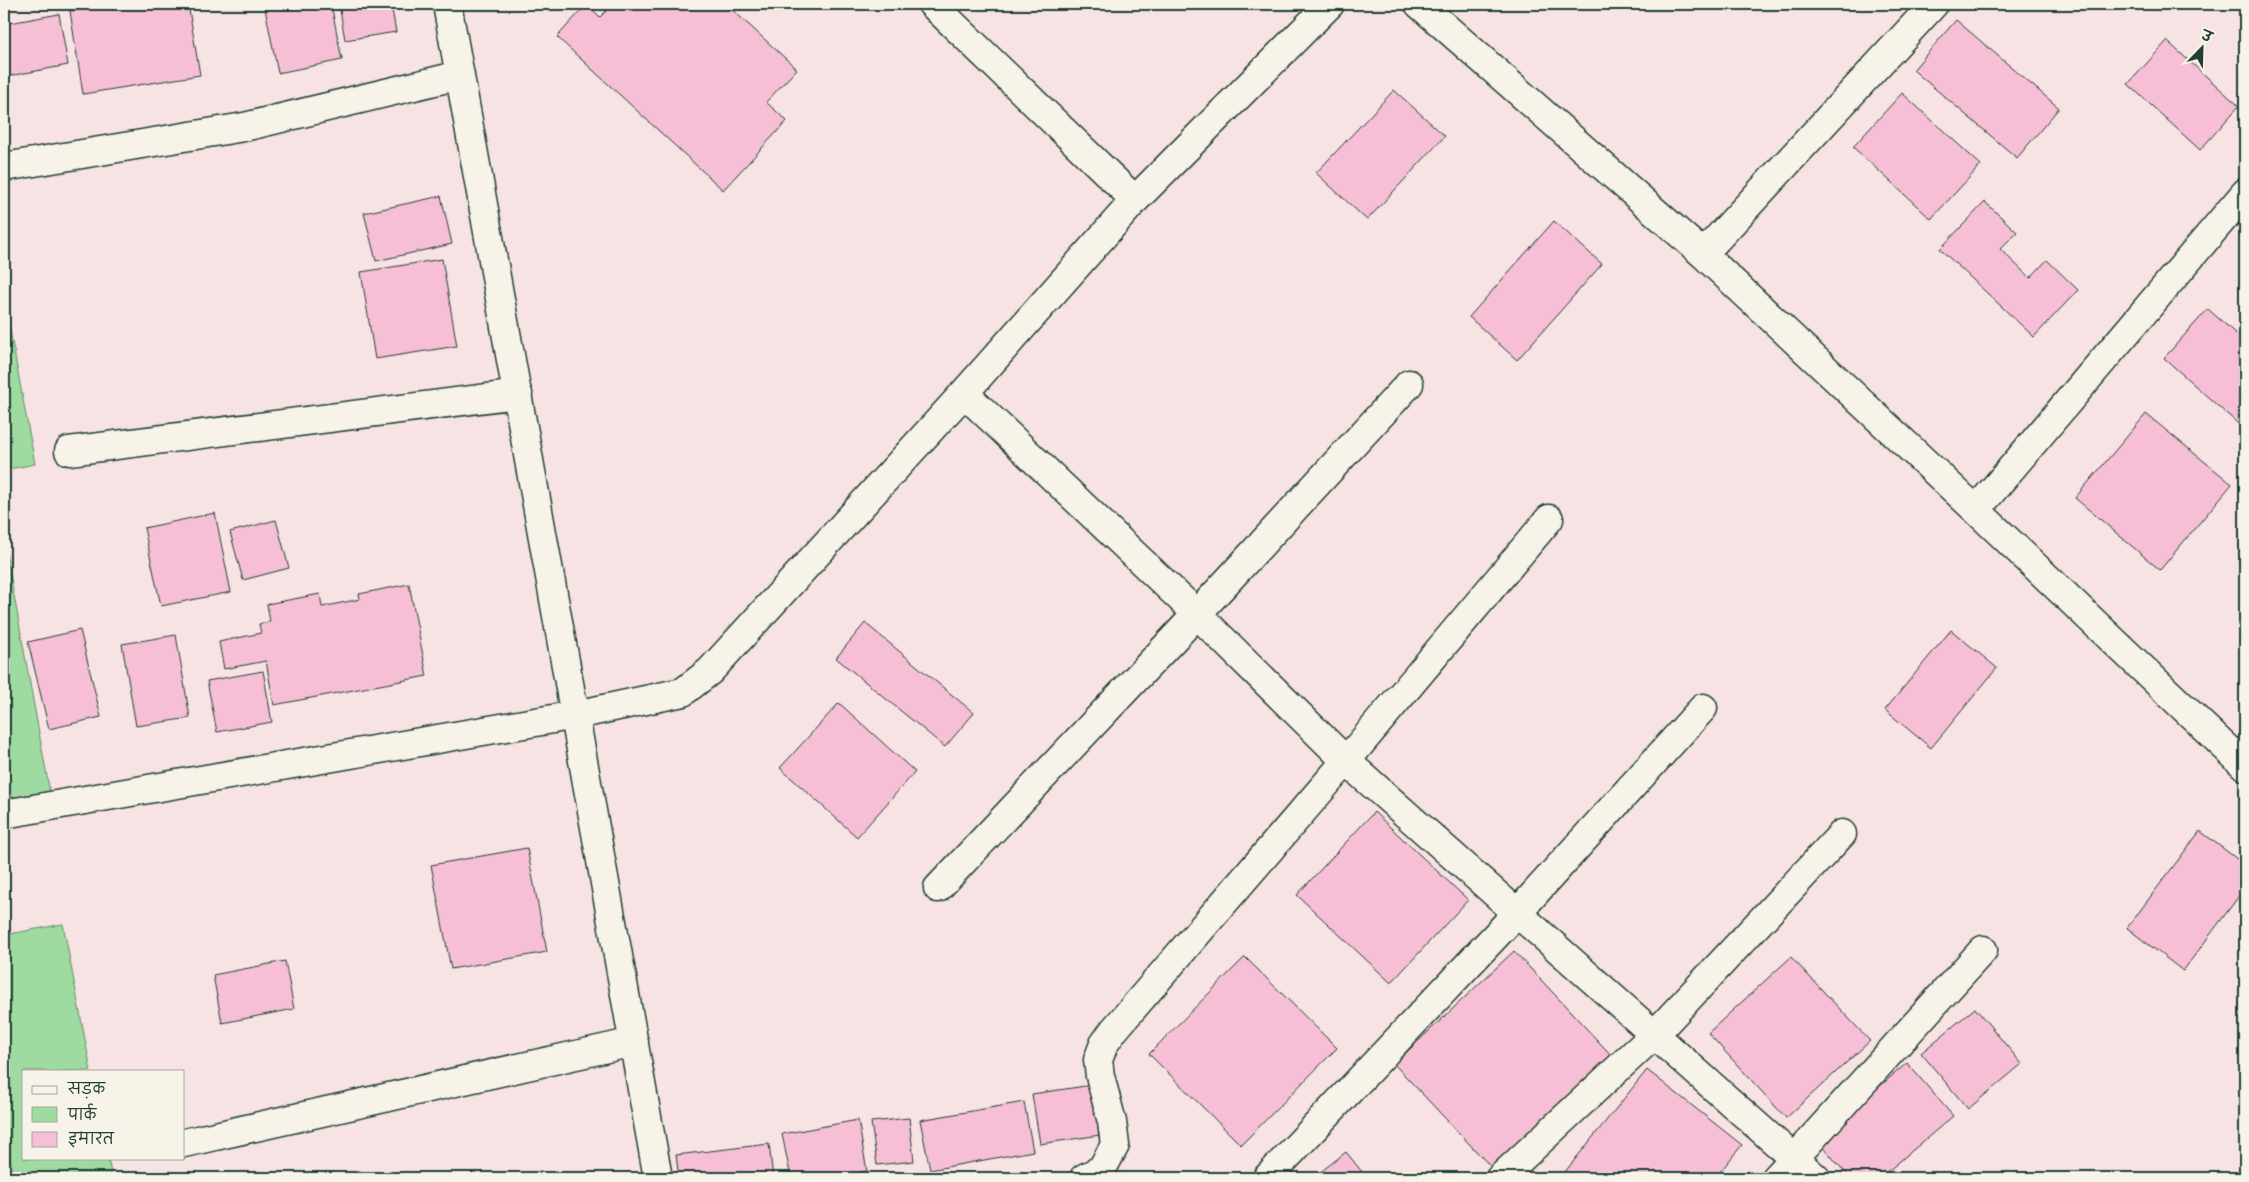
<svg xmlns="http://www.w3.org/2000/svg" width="2249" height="1182" viewBox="0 0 2249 1182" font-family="Itim,'Playpen Sans Deva',sans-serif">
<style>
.green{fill:#9fdaa0;stroke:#5f8c6a}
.building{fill:#f7bfd6;stroke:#1f3d34}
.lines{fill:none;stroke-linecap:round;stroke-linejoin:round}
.street-casing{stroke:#1f3d34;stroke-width:31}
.street{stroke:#f7f3e8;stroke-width:28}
</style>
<rect width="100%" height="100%" fill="#f7e3e3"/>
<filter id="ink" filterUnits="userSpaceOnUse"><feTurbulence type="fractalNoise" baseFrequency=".02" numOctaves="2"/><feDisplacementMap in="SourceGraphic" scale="10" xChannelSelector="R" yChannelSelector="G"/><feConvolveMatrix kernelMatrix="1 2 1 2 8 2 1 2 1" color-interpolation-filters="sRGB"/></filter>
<g filter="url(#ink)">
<!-- green -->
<path class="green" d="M 4,298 L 35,464 L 4,470 Z
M 4,541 L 50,793 L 4,802 Z
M 63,924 L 91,1071 L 24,1071 L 24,1158 L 108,1158 L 112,1178 L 14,1178 L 4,1125 L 4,935 Z"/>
<!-- building -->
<path class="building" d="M 120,4 L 188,4 L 200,75 L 83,94 L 70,11 Z
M 264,4 L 331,4 L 342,60 L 278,73 Z
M 339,4 L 391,4 L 396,32 L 345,40 Z
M 587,4 L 600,17 L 613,4 L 726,4 L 797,69 L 766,102 L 787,121 L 723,190 L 557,37 Z
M 2238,4 L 2245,4 L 2245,10 Z
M 59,14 L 68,65 L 4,77 L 4,24 Z
M 1956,20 L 2059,108 L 2017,158 L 1913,70 Z
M 2167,41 L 2239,106 L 2200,150 L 2128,84 Z
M 1394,90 L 1445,136 L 1367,220 L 1316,173 Z
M 1902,93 L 1981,165 L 1931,219 L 1853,147 Z
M 441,196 L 452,244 L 376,261 L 364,213 Z
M 1985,202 L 2017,232 L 2000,249 L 2030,278 L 2047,260 L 2078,290 L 2034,337 L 1940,249 Z
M 1554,221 L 1602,264 L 1517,360 L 1469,317 Z
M 442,259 L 457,346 L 375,359 L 361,272 Z
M 2208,309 L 2245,342 L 2245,430 L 2164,358 Z
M 2146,414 L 2232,484 L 2160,570 L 2075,498 Z
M 215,513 L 231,592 L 161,606 L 144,528 Z
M 276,520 L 289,568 L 243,580 L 230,532 Z
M 409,584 L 427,676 L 274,705 L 266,661 L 224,669 L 219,642 L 261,633 L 259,624 L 270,622 L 267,604 L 320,594 L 322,607 L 360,599 L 359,594 Z
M 865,623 L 974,713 L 945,747 L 836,658 Z
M 80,630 L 101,717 L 49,729 L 28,642 Z
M 1951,630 L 1997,668 L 1931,748 L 1885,710 Z
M 176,635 L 190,718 L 136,726 L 122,644 Z
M 263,671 L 272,722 L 217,732 L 207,681 Z
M 839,703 L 915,772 L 857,837 L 780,768 Z
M 1374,812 L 1468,900 L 1391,983 L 1297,895 Z
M 2200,831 L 2245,865 L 2245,888 L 2183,971 L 2127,928 Z
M 527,848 L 547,952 L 451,969 L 431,865 Z
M 1514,951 L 1612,1056 L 1492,1168 L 1394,1064 Z
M 1245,957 L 1337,1048 L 1241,1145 L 1149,1054 Z
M 1791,957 L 1870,1041 L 1786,1118 L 1708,1033 Z
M 285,961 L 294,1009 L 222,1023 L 213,975 Z
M 1975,1008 L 2022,1064 L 1968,1109 L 1921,1053 Z
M 1907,1063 L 1953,1116 L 1880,1178 L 1850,1178 L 1817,1140 Z
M 1647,1070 L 1742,1145 L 1715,1178 L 1560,1178 Z
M 1092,1085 L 1100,1135 L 1040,1144 L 1032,1094 Z
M 1024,1102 L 1033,1151 L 930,1170 L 920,1120 Z
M 909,1118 L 914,1161 L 877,1165 L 871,1122 Z
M 858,1120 L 867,1171 L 826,1178 L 791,1178 L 782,1134 Z
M 769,1144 L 773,1178 L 679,1178 L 676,1155 Z
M 1346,1152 L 1367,1178 L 1313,1178 Z"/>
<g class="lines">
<defs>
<path id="street" d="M 447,4 L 658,1178
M 932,4 L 1135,200
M 1419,4 L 1703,254 L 1976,510 L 2245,766
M 4,167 L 244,127 L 460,75
M 1703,254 L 1934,4
M 964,393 L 1197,614 L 1346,761 L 1816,1178
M 69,451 L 518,394
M 1976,510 L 2245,193
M 4,814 L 576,715 L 683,692 L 710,671 L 964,393 L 1135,200 L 1330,4
M 938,888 L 1197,614 L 1409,384
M 184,1143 L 634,1042
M 1084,1178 L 1102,1169 L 1115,1145 L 1112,1122 L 1100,1076 L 1098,1060 L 1104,1044 L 1114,1030 L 1346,761 L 1549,519
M 1267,1178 L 1517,913 L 1703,708
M 1500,1178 L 1654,1035 L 1842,834
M 1776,1178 L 1983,950"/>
</defs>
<!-- street casing -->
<use href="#street" class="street-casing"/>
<!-- street -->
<use href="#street" class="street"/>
</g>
</g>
<!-- margin -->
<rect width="2249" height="1182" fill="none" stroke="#f7f3e8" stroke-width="20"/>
<rect x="10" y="10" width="2229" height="1162" fill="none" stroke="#1f3d34" stroke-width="2" filter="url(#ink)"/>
<!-- legend -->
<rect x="22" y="1070" width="162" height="90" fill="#f7f3e8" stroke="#a1aaa0"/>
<rect x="32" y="1086" width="25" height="8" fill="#f7f3e8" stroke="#a1aaa0"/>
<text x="68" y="1094" font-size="15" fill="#1f3d34">सड़क</text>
<rect x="32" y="1107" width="25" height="15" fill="#9fdaa0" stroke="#a1aaa0"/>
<text x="68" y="1120" font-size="15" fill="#1f3d34">पार्क</text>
<rect x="32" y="1132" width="25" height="15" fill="#f7bfd6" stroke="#a1aaa0"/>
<text x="68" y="1144" font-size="15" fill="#1f3d34">इमारत</text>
<!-- north arrow -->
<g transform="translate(2202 48) rotate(23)" stroke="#f7f3e8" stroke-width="4" paint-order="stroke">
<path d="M0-4L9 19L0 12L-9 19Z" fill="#1f3d34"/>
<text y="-8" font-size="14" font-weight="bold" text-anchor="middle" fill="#1f3d34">उ</text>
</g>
</svg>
